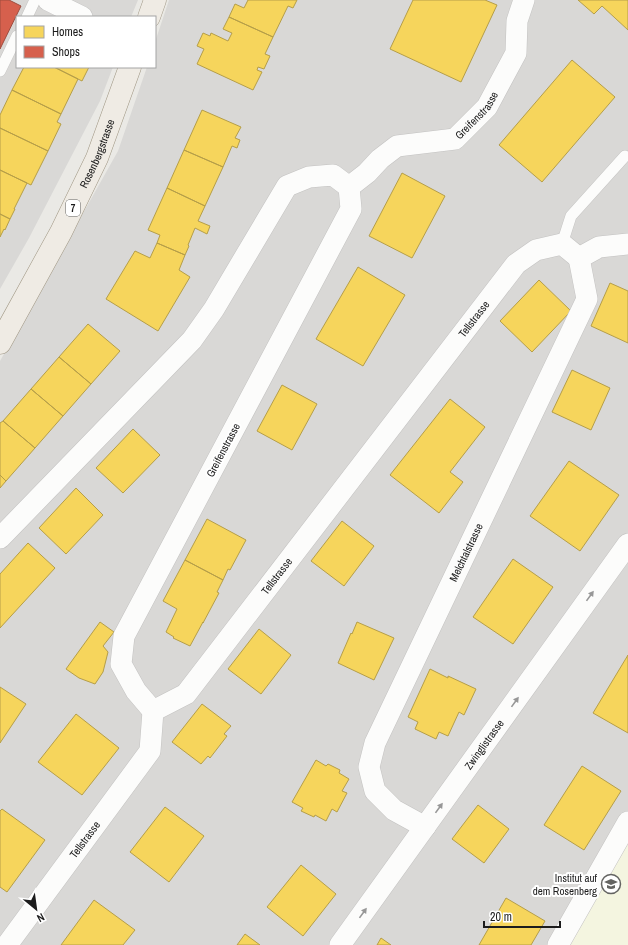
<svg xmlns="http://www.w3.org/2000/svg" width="628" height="945" viewBox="0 0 628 945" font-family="'Archivo Narrow',sans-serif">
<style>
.residential{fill:#d9d8d6}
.education{fill:#f4f5e0}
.homes{fill:#f6d55c;stroke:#b59e49}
.shops{fill:#d6604d;stroke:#9e4c3e}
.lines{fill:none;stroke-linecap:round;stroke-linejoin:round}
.service-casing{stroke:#c3c2c1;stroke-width:12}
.minor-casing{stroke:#c3c2c1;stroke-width:22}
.primary-casing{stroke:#9f9683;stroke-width:23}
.service{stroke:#fcfcfb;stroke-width:11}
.minor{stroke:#fcfcfb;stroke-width:21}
.primary{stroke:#efebe4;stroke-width:22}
.oneway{fill:#979797}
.labels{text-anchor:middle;stroke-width:4;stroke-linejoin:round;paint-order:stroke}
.shield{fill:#fff;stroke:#606060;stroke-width:1}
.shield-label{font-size:10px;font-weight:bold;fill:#1c1c1c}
.street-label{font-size:11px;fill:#1c1c1c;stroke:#fff}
.poi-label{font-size:11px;fill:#1c1c1c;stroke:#fff;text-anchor:end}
</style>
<rect width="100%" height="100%" fill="#eae9e5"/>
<!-- residential -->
<path class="residential" d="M 0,0 L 138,0 L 131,17 L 17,17 L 17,67 L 113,67 L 100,101 L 29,238 L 0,289 Z
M 169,0 L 628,0 L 628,945 L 0,945 L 0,361 L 118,151 L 147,67 L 155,67 L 155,42 Z"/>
<!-- education -->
<path class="education" d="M 628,822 L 628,945 L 558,945 Z"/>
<!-- homes -->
<path class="homes" d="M 248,0 L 297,0 L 293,8 L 288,6 L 273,37 L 229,17 L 235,4 L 244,8 Z
M 413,0 L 485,0 L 497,5 L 461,82 L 390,49 Z
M 578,0 L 628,0 L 628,30 L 602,6 L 594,14 Z
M 229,17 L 273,37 L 265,54 L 270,56 L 264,69 L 258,67 L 257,70 L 262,72 L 253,90 L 197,64 L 204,49 L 197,46 L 203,33 L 210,36 L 211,33 L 228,41 L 232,33 L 223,29 Z
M 572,60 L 615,97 L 542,182 L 499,145 Z
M 24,67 L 54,67 L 78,79 L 61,114 L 12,90 Z
M 54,67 L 89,67 L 82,81 Z
M 12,90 L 61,114 L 57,122 L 61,124 L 48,151 L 0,128 L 0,115 Z
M 202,110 L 241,127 L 235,138 L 240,140 L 237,148 L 232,146 L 223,167 L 184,150 Z
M 0,128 L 48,151 L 31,185 L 0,170 Z
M 184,150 L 223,167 L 205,206 L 167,188 Z
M 0,170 L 27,183 L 14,209 L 15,209 L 10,219 L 0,214 Z
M 402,173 L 445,196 L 412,258 L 369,236 Z
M 167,188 L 205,206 L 198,221 L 210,226 L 207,234 L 195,228 L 188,245 L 189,246 L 185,255 L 157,243 L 160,235 L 148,230 Z
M 0,214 L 10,219 L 5,230 L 4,229 L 0,237 Z
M 157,243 L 185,255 L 179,270 L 190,277 L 158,331 L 106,299 L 135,251 L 150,258 Z
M 358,267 L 405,295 L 363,366 L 316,339 Z
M 539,280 L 571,311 L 532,352 L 500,321 Z
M 610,283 L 628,291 L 628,343 L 591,326 Z
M 88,324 L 120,351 L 91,384 L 59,357 Z
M 59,357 L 91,384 L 63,416 L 31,389 Z
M 572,370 L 610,388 L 591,430 L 552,412 Z
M 282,385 L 317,404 L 292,450 L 257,431 Z
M 31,389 L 63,416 L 35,448 L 3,421 Z
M 450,399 L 485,427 L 450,472 L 463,482 L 439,513 L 390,475 Z
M 3,421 L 35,448 L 6,481 L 0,475 L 0,423 Z
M 133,429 L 160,455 L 123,493 L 96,468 Z
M 569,461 L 619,495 L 580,551 L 530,516 Z
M 0,475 L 6,481 L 0,488 Z
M 76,488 L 103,515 L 66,554 L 39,528 Z
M 207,519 L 246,540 L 230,570 L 228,569 L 223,580 L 185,560 Z
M 342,521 L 374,546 L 344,586 L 311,561 Z
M 28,543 L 55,568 L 0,628 L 0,574 Z
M 513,559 L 553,587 L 513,644 L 473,617 Z
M 185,560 L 223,580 L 217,592 L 219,593 L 203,623 L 203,622 L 190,646 L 173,638 L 174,637 L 166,632 L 177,609 L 163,601 Z
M 100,622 L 114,632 L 103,646 L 108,652 L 103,672 L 95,684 L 79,678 L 66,669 Z
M 357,622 L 394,638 L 374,680 L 338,663 L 351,633 L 352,634 Z
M 259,629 L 291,655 L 261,694 L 228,669 Z
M 628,655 L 628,733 L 593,713 Z
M 430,669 L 448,678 L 448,676 L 476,689 L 464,715 L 459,712 L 448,736 L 439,732 L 436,739 L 415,729 L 418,722 L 408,717 Z
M 0,687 L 26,704 L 0,743 Z
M 202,704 L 231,726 L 224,734 L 227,736 L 210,758 L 208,756 L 201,764 L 172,742 Z
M 76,714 L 119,748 L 82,795 L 38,762 Z
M 316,760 L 326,766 L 328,764 L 340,770 L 339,773 L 349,779 L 342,791 L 347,793 L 337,812 L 332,809 L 326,821 L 315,815 L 314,817 L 301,811 L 303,808 L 292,802 Z
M 582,766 L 621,791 L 584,850 L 544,825 Z
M 478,805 L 509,829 L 484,863 L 452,839 Z
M 165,807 L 204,836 L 169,882 L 130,852 Z
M 2,809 L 45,840 L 7,892 L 0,887 L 0,811 Z
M 301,865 L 336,894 L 303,936 L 267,907 Z
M 506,898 L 545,921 L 531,945 L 479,945 Z
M 94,900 L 135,930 L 123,945 L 61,945 Z
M 245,934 L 260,945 L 237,945 Z
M 381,938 L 391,945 L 377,945 Z"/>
<!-- shops -->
<path class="shops" d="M 0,0 L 9,0 L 21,6 L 0,49 Z"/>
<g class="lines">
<defs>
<path id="service" d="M 27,17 L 35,0
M 0,71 L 17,36
M 562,244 L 571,216 L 625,156"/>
<g id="minor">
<path d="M 48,0 L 82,17"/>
<path id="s1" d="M 349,187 L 367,173 L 380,159 L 397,146 L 455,139 L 487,107 L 516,53 L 517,21 L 524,0"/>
<path d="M 579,258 L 599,247 L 628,244"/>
<path d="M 0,538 L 192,340 L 214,309 L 287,186 L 309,177 L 333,175 L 349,187 L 351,209 L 124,636 L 121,664 L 136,691 L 153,711"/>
<path id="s2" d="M 425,827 L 394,810 L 375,791 L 369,767 L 375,743 L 587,299 L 579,258"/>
<path id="s3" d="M 7,945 L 150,751 L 153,711 L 186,694 L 516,264 L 536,250 L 562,244 L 579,258"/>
<path id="s4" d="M 340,945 L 628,544"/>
<path d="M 558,945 L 628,822"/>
</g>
<g id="primary">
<path d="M 149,17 L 155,0"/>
<path id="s5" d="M 0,343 L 61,232 L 97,158 L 130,67"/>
</g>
</defs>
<!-- service casing -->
<use href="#service" class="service-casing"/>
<!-- minor casing -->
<use href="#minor" class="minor-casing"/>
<!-- primary casing -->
<use href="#primary" class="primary-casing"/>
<!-- service -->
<use href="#service" class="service"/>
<!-- minor -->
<use href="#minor" class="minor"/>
<!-- primary -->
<use href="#primary" class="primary"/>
</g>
<!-- one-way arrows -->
<defs><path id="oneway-solid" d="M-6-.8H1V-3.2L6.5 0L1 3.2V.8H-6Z"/></defs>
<g class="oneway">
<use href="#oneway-solid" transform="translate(590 596) rotate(-54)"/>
<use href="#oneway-solid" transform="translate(515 702) rotate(-54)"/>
<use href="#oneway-solid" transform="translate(439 808) rotate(-54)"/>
<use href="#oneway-solid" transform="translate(363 913) rotate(-54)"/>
</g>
<!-- icons -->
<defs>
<symbol id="school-ring" viewBox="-11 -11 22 22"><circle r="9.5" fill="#fff" stroke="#646462" stroke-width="1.5"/><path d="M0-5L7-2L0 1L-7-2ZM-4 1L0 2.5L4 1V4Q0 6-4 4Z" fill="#646462"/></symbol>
</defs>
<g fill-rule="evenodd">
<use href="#school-ring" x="600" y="873" width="22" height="22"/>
</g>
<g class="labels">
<!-- shield labels -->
<rect class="shield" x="66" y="200" width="14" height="16" rx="3"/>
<g class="shield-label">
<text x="73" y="212">7</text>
</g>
<!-- street labels -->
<g class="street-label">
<text dy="4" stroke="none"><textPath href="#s1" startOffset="154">Greifenstrasse</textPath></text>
<text dy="4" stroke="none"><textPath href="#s5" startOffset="213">Rosenbergstrasse</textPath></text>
<text dy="4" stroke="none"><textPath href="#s3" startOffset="791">Tellstrasse</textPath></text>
<text transform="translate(223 450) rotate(-62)" y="4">Greifenstrasse</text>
<text dy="4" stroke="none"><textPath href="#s2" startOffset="323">Melchtalstrasse</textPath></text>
<text dy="4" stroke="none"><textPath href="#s3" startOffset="467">Tellstrasse</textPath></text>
<text dy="4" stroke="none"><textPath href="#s4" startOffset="247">Zwinglistrasse</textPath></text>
<text dy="4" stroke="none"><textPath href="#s3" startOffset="131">Tellstrasse</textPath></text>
</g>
<!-- poi labels -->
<g class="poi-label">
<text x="597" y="882">Institut auf<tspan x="597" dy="13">dem Rosenberg</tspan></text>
</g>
</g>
<!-- legend -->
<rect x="16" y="16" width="140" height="52" fill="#ffffff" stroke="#a4a4a4"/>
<rect x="24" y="26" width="20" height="12" fill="#f6d55c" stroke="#a4a4a4"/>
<text x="52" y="36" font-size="12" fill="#1c1c1c">Homes</text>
<rect x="24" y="46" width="20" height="12" fill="#d6604d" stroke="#a4a4a4"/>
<text x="52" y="56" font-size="12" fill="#1c1c1c">Shops</text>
<!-- north arrow -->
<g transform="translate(36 909) rotate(151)" stroke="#ffffff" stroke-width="3" paint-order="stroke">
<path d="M0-3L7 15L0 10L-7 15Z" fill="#1c1c1c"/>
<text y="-6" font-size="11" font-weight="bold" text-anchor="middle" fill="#1c1c1c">N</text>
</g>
<!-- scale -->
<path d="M484 921v6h76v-6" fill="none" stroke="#1c1c1c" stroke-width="2"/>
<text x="490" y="921" font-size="12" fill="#1c1c1c" stroke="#ffffff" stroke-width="3" paint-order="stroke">20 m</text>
</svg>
